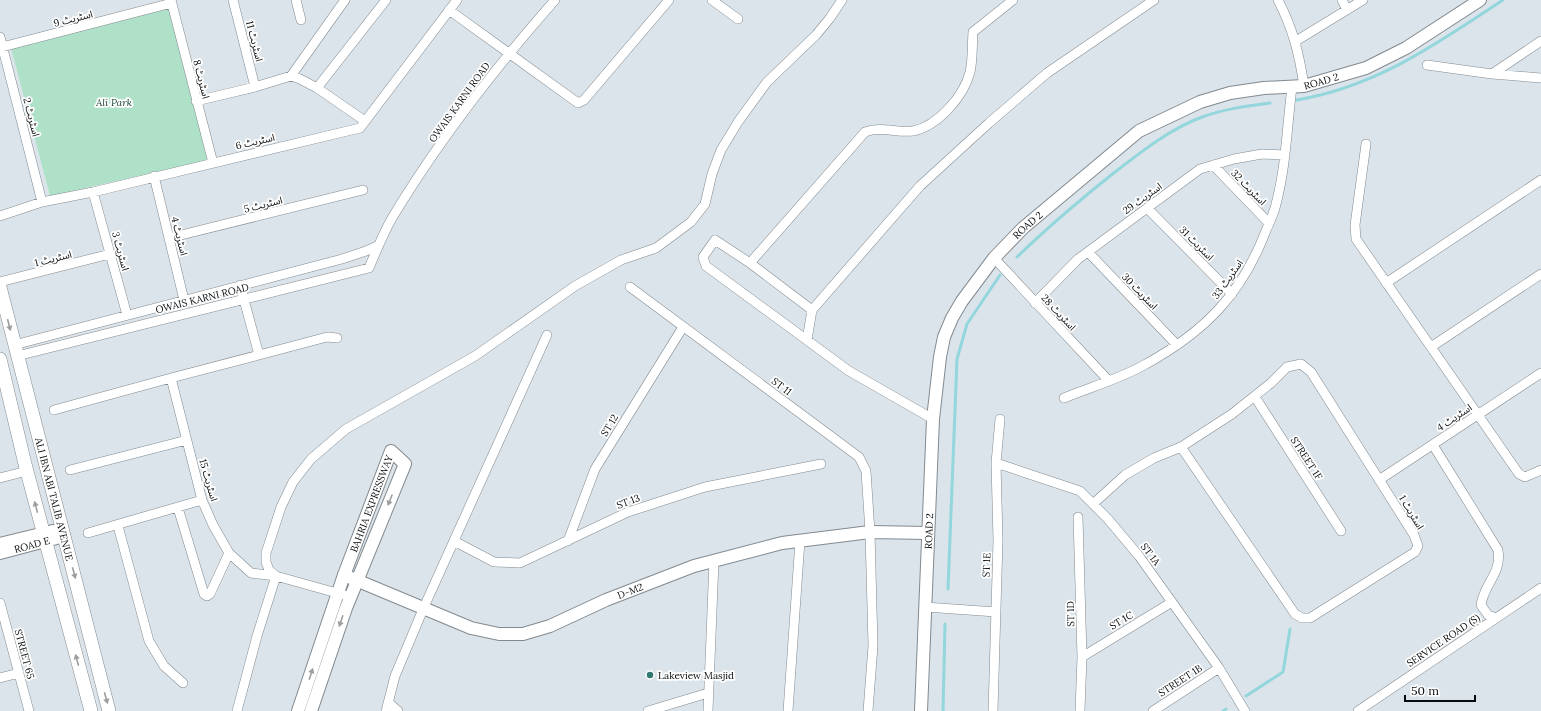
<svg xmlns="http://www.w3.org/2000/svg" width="1541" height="711" viewBox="0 0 1541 711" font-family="Lora,'Noto Sans Arabic',serif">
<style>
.green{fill:#afe1c9}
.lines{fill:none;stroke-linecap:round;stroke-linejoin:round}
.stream{stroke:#93d6dc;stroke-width:3}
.minor-casing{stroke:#828a90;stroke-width:10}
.tertiary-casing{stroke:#828a90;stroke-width:14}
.secondary-casing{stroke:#828a90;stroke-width:14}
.minor{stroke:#fff;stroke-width:9}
.tertiary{stroke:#fff;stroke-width:12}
.secondary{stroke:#fff;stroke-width:13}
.oneway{fill:#9d9e9f}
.poi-dot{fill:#317870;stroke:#fff;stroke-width:1.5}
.labels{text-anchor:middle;stroke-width:3.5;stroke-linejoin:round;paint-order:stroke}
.street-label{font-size:10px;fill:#090c0e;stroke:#fff}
.park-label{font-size:10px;font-style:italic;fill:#113f2d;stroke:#fff}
.poi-label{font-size:10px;fill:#090c0e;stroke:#fff;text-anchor:start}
</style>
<rect width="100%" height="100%" fill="#dbe4ea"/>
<!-- green -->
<path class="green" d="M 171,7 L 209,160 L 50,196 L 11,48 Z"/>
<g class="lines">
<!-- stream -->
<path class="stream" d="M 1297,100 C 1378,86 1436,44 1503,0
M 1017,257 C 1048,227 1081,199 1115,172 C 1142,151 1170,129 1202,117 C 1224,109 1247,106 1270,103
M 948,589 L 957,359 L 967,324 L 1000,275
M 1246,696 L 1283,672 L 1290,629
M 943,711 L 945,624
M 1223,711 L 1226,709"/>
<defs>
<path id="minor" d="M 171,0 L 213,163
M 233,0 L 255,87
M 296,0 L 301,20
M 712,0 L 738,19
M 1278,0 C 1293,29 1299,53 1304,86
M 1342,0 L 1347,10
M 449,10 L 578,103 L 584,100 L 669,0
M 0,37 L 42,202
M 1296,41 L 1363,0
M 2,47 L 172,3
M 1427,65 L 1492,74 L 1541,78
M 1492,74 L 1541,41
M 291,76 L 345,0
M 317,88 L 386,0
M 196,101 L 255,87 L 291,76 L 300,79 L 317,88 L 365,121
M 1366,144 L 1355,225 L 1356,239 L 1519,474 L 1525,477 L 1541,470
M 1213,165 L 1269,223
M 154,176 L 184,300
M 93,192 L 127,315
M 1147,208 L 1232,294
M 0,216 L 42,202 L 93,192 L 360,128 L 457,0
M 169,238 L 363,190
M 1088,252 L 1177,345
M 994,258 L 1108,380
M 750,263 L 865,132 C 881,126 897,133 913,131 C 938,126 964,96 970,72 C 973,59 972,45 973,32 L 1013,0
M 0,282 L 110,254
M 1386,283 L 1541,180
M 630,287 L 859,457 L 866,471 L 870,532 L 873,646 L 868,711
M 1035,303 L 1078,259 L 1200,169 L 1234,159 L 1262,154 L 1284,155
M 812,310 L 750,263 L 715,240 L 703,257 L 706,266 L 849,371 L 933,419
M 807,340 L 812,310 L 920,186 L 989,123 L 1047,73 L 1154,0
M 14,345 L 342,259 L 366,251 L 379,245
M 1431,347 L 1541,274
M 259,355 L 327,337 L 337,338
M 17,356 L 369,268 C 376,251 383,234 392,218 C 439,140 495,68 555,0
M 1255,397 L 1341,531
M 1064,398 C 1091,387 1122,378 1146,364 C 1204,332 1241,295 1265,233 C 1269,223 1274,214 1276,204 C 1286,167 1287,126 1292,87
M 54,410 L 171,378
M 1433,445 L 1498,550 C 1502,574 1484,583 1481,605 L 1488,615 L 1496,618
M 996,463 L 1080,491 L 1107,518 L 1139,556 L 1219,668 L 1245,711
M 70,470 L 187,440
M 0,478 L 27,471
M 1379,480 L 1541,373
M 1093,504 L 1125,475 L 1154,458 L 1181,447 L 1232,414 L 1271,383 L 1287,367 L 1301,364 L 1311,372 L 1414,535 L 1418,546 L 1415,552 L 1310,618 L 1302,618 L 1295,614 L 1181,447
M 178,508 L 204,594 L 207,596 L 210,594 L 229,553
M 1078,517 L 1082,657 L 1080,711
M 118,526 L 149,641 L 164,666 L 183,683
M 88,533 L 202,500
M 454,541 L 494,562 L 520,563 L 628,512 L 705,487 L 821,464
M 568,541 L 595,469 L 683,327
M 351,597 L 276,576 L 269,570 L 266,562 L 266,553 L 281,507 L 293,482 L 311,459 L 346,429 L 475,356 L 575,286 L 621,260 L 656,248 L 691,222 L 705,204 L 712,174 L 721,150 L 738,122 L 767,82 L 816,35 L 830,18 L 842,0
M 0,603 L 29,711
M 925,607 L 996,612
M 1082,657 L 1172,602
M 0,678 L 19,673
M 388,702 L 398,711
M 237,711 L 257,636 L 276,576 L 251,573 L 229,553 L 213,525 L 202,500 L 171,378 L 259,355 L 240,285
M 386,711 L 395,676 L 424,607 L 547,335
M 648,711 L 708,693
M 708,711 L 714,561
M 788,711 L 800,541
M 993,711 L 998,540 L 996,463 L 1000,419
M 1153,711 L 1219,668
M 1358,711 L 1541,588"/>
<g id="tertiary">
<path d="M 0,544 L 53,531"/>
<path id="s1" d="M 0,553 L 64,536"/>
<path id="s2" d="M 344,575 L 471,628 L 499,634 L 523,634 L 550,626 L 606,600 L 694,566 L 782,543 L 870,532 L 928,533"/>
<path id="s3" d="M 298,711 L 344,575 L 391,451 L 405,464 L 346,608 L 311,711"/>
<path id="s4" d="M 921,711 L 933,419 L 940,357 L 944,337 L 952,318 L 962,301 L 994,258 L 1023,228 L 1139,131 L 1200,102 L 1230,93 L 1264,88 L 1304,86 L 1366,68 L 1406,48 L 1480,0"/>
</g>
<g id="secondary">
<path id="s5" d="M 0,287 L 109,711"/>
<path d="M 0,359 L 25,464 L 91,711"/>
</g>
</defs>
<!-- minor casing -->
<use href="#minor" class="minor-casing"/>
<!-- tertiary casing -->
<use href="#tertiary" class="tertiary-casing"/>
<!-- secondary casing -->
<use href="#secondary" class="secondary-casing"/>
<!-- minor -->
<use href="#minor" class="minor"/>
<!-- tertiary -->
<use href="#tertiary" class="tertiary"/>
<!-- secondary -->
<use href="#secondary" class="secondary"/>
</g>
<!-- one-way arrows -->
<defs><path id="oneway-solid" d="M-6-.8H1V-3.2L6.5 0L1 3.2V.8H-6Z"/></defs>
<g class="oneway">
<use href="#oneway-solid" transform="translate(9 325) rotate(76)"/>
<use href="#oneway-solid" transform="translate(390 500) rotate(112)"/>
<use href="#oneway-solid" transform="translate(36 507) rotate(-105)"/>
<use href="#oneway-solid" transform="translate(74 573) rotate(75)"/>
<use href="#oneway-solid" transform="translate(341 621) rotate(109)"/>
<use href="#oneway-solid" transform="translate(77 660) rotate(-105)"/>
<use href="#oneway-solid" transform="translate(311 674) rotate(-72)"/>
<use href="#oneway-solid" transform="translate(106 698) rotate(75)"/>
</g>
<!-- markers -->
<circle class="poi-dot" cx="650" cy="675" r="4"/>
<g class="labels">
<!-- street labels -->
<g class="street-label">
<text transform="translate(73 18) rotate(-14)" y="4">اسٹریٹ 9</text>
<text transform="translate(255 41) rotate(76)" y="4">اسٹریٹ 11</text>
<text transform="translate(202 79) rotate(76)" y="4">اسٹریٹ 8</text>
<text dy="4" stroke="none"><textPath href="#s4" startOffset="853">ROAD 2</textPath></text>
<text transform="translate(459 102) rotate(-54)" y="4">OWAIS KARNI ROAD</text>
<text transform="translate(32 117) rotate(76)" y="4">اسٹریٹ 2</text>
<text transform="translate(255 141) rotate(-13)" y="4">اسٹریٹ 6</text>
<text transform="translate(1249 187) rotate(46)" y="4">اسٹریٹ 32</text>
<text transform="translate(1142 198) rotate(-36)" y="4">اسٹریٹ 29</text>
<text transform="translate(263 204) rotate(-14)" y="4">اسٹریٹ 5</text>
<text dy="4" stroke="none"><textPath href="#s4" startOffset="516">ROAD 2</textPath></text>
<text transform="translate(180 236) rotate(76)" y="4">اسٹریٹ 4</text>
<text transform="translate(1197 243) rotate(45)" y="4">اسٹریٹ 31</text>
<text transform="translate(121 251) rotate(75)" y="4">اسٹریٹ 3</text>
<text transform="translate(53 258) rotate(-14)" y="4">اسٹریٹ 1</text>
<text transform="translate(1227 279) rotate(-55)" y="4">اسٹریٹ 33</text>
<text transform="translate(1140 291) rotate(46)" y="4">اسٹریٹ 30</text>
<text transform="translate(202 298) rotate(-14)" y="4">OWAIS KARNI ROAD</text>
<text transform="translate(1059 312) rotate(47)" y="4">اسٹریٹ 28</text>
<text transform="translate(782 386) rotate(37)" y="4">ST 11</text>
<text transform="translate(1454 417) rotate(-34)" y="4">اسٹریٹ 4</text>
<text transform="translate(609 425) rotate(-59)" y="4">ST 12</text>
<text transform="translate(1307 458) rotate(57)" y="4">STREET 1F</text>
<text transform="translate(209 480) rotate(74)" y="4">اسٹریٹ 15</text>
<text dy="4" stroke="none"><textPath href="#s5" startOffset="219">ALI IBN ABI TALIB AVENUE</textPath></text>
<text transform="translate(628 501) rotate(-21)" y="4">ST 13</text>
<text dy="4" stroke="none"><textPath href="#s3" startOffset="220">BAHRIA EXPRESSWAY</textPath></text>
<text transform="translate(1412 512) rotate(59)" y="4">اسٹریٹ 1</text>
<text dy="4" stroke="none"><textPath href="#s4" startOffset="180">ROAD 2</textPath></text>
<text dy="4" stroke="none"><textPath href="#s1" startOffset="33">ROAD E</textPath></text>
<text transform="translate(1151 554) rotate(53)" y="4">ST 1A</text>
<text transform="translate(986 565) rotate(-88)" y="4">ST 1E</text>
<text dy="4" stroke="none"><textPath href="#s2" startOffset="306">D-M2</textPath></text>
<text transform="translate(1070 614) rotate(-91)" y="4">ST 1D</text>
<text transform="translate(1121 620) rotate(-31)" y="4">ST 1C</text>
<text transform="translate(1443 640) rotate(-34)" y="4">SERVICE ROAD (S)</text>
<text transform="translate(25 654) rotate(75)" y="4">STREET 65</text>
<text transform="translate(1180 680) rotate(-33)" y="4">STREET 1B</text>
</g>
<!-- park labels -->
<g class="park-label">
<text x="114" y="106">Ali Park</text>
</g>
<!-- poi labels -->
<g class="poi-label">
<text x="658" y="679">Lakeview Masjid</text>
</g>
</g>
<!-- scale -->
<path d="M1405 695v6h70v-6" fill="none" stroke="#090c0e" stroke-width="2"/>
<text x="1411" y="695" font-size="12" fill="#090c0e" stroke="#ffffff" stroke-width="3" paint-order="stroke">50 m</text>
</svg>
